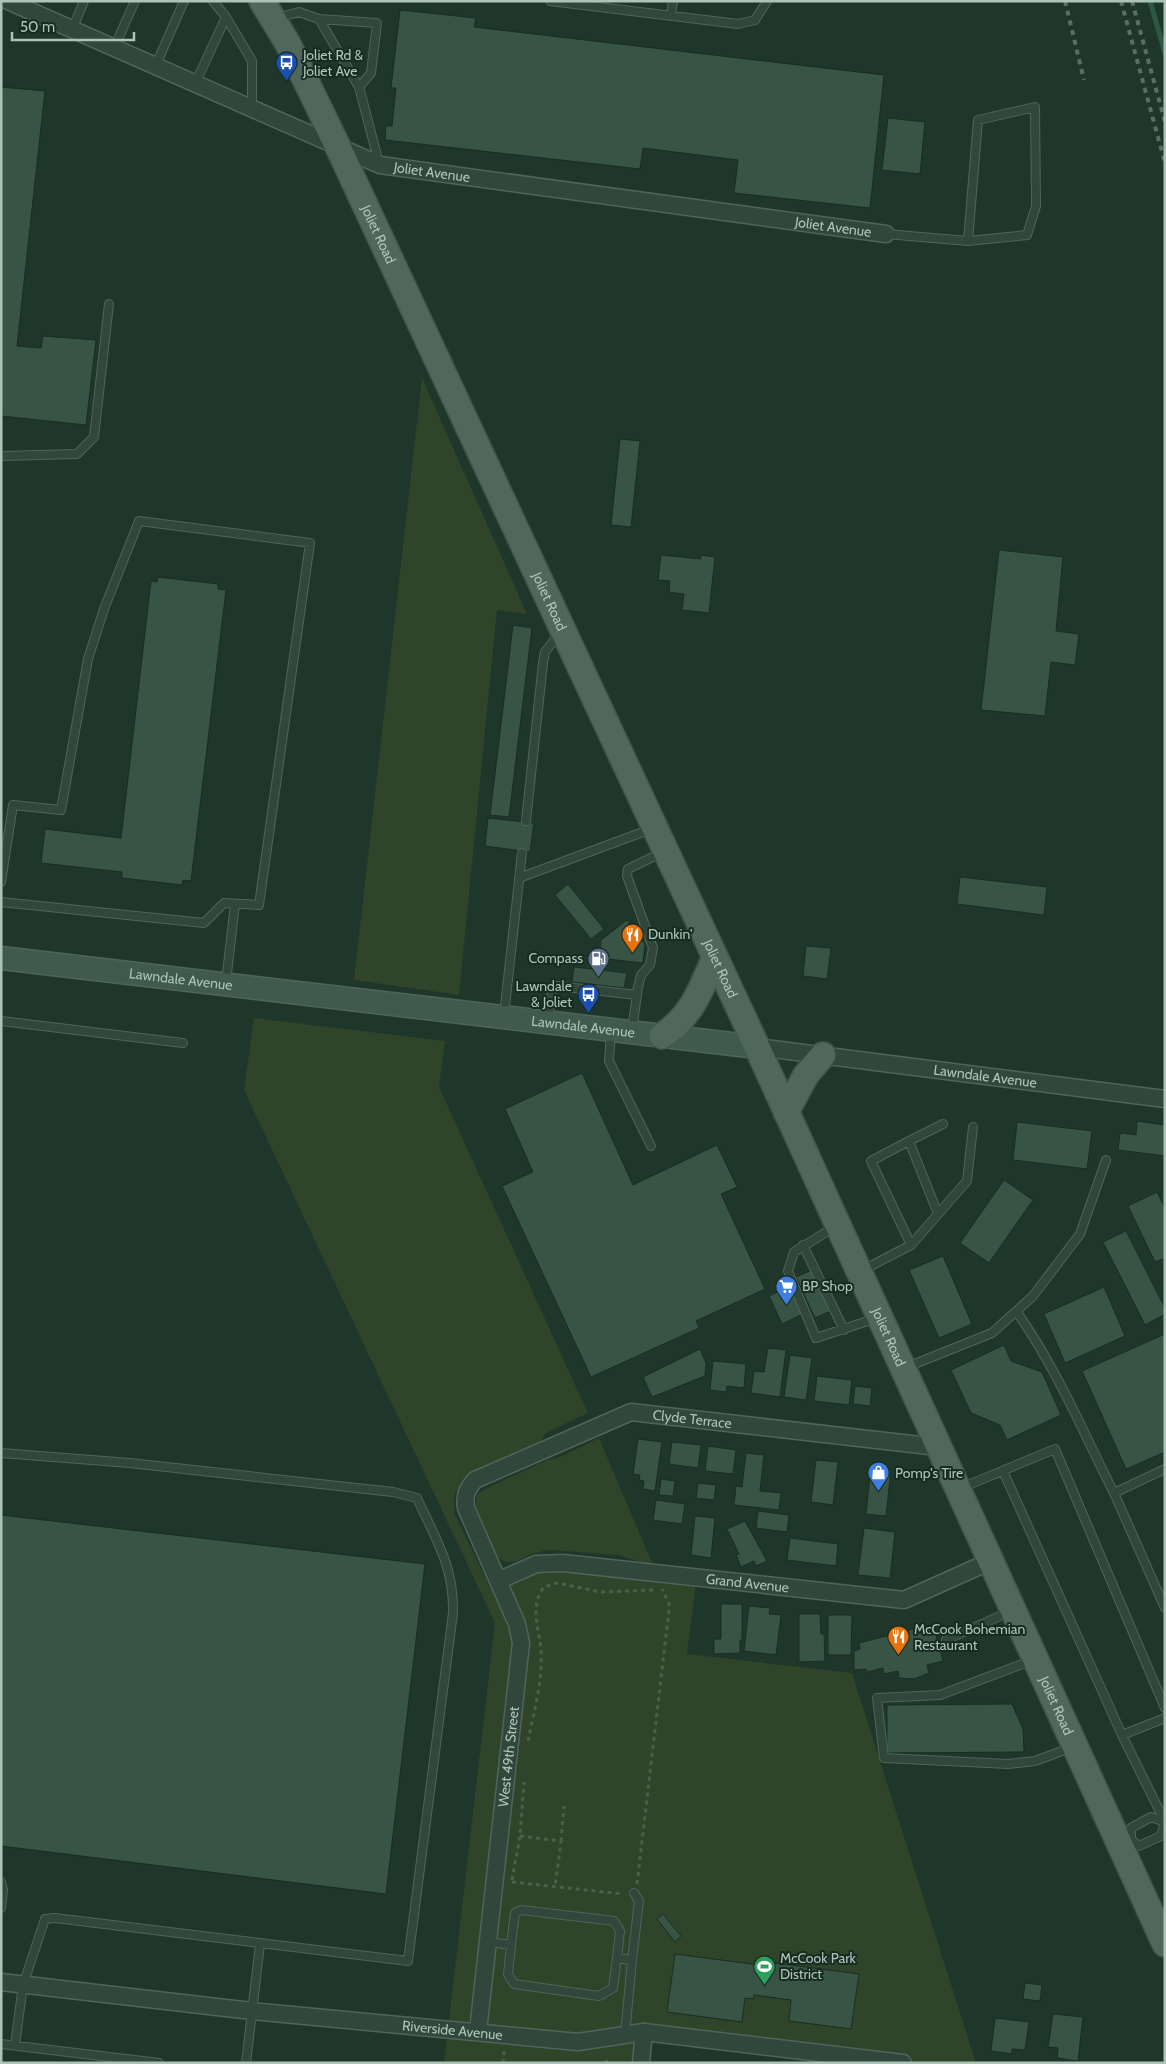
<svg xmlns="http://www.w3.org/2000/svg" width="1166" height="2064" viewBox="0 0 1166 2064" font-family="Cabin,sans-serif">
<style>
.green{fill:#30442a}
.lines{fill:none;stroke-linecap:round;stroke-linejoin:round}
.stream{stroke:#2d5842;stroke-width:5}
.building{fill:#385445;stroke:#1a2d23}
.lane-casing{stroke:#50655a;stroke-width:10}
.street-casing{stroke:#50655a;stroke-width:19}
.secondary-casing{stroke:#50655a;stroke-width:25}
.primary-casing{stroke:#3f5348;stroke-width:28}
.path{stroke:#4a604b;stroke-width:3;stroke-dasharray:4 4;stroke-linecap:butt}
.lane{stroke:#32473c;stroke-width:8}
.street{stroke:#32473c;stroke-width:16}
.secondary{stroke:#405a4e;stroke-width:22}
.primary{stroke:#50675b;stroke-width:25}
.rail{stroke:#567063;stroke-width:4;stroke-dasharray:5 5;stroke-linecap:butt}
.labels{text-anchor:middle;stroke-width:4;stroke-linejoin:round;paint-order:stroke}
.poi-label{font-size:14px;fill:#acc4b8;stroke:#182b21;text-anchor:start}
.street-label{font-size:14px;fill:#acc4b8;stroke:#182b21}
</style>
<rect width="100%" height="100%" fill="#1f362a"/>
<!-- green -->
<path class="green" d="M 422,378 L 527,614 L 497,610 L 459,995 L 354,980 Z
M 254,1018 L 445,1041 L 439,1087 L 588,1413 L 546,1433 L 540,1441 L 469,1475 L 455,1493 L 454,1513 L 491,1589 L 535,1567 L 696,1583 L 687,1654 L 852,1673 L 976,2063 L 922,2063 L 642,2029 L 638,2063 L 444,2063 L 495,1623 L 244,1090 Z
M 599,1438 L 654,1567 L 619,1555 L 548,1550 L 531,1554 L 518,1561 L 506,1562 L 498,1558 L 475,1505 L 477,1494 L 487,1488 L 549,1459 L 558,1458 Z"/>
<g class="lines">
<!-- stream -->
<path class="stream" d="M 1150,1 L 1165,53"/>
</g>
<!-- building -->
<path class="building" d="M 400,10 L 476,18 L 474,27 L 884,75 L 870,208 L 734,193 L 738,160 L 643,148 L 640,169 L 385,140 L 386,126 L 392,126 L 396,88 L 391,88 Z
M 1,87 L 45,91 L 17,346 L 41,348 L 43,336 L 96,340 L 86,425 L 1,416 Z
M 888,118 L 925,122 L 920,174 L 882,170 Z
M 620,439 L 640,441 L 631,527 L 611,525 Z
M 999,550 L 1063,557 L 1056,631 L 1079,634 L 1075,665 L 1051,662 L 1045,716 L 981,710 Z
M 661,555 L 701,559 L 701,555 L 715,557 L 709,613 L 682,610 L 684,594 L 669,592 L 670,581 L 658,580 Z
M 158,577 L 218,584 L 218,589 L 226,590 L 191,881 L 183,880 L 182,885 L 122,878 L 122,872 L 41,863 L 45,829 L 121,838 L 151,581 L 157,582 Z
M 513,625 L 532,628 L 509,817 L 490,815 Z
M 488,818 L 534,823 L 530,852 L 485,846 Z
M 960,877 L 1047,887 L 1044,915 L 957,904 Z
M 568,884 L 604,929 L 591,939 L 555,895 Z
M 627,920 L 645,944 L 643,963 L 599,958 L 601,940 Z
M 806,946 L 831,948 L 827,979 L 803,976 Z
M 574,967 L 627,973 L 624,988 L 572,982 Z
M 582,1073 L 633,1185 L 717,1145 L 737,1187 L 721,1194 L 765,1289 L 696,1321 L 699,1328 L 591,1377 L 502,1186 L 533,1172 L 505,1109 Z
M 1137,1121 L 1165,1125 L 1165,1156 L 1118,1150 L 1120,1133 L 1136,1135 Z
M 1017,1122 L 1092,1131 L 1087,1169 L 1013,1160 Z
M 1004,1180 L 1033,1200 L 989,1263 L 960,1243 Z
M 1157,1192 L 1165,1208 L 1165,1258 L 1155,1262 L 1128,1206 Z
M 1126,1231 L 1165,1308 L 1165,1314 L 1145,1325 L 1103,1242 Z
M 943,1256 L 972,1324 L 939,1338 L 909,1270 Z
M 812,1270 L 831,1311 L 815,1318 L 796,1277 Z
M 790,1286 L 803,1314 L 782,1324 L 769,1296 Z
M 1104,1287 L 1125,1336 L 1065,1363 L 1044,1314 Z
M 1165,1334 L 1165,1452 L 1126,1469 L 1082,1371 Z
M 1004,1345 L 1011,1361 L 1042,1372 L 1061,1415 L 1007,1440 L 1000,1425 L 971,1413 L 951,1370 Z
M 768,1348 L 786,1350 L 780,1397 L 751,1393 L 754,1371 L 764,1372 Z
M 700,1349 L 706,1363 L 705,1376 L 652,1397 L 643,1377 Z
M 790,1355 L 812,1358 L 806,1400 L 784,1397 Z
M 713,1361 L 746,1364 L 744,1388 L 727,1386 L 726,1392 L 710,1390 Z
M 817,1376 L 852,1380 L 849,1405 L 814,1401 Z
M 855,1386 L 872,1388 L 870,1406 L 853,1404 Z
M 638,1439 L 662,1442 L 655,1491 L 643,1489 L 644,1481 L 639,1480 L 640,1475 L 633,1474 Z
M 672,1442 L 701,1445 L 698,1468 L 669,1464 Z
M 708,1446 L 736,1450 L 733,1474 L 705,1471 Z
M 746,1453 L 764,1455 L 760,1491 L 781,1493 L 779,1510 L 734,1505 L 736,1486 L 742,1487 Z
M 816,1460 L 838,1462 L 833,1505 L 811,1502 Z
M 871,1467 L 891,1470 L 886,1516 L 866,1514 Z
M 661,1479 L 675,1481 L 673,1496 L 659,1495 Z
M 698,1483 L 716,1485 L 714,1500 L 696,1498 Z
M 656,1500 L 685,1504 L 682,1524 L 653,1520 Z
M 758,1511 L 789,1515 L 787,1532 L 756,1528 Z
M 1,1515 L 425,1564 L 386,1894 L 1,1846 Z
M 695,1516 L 715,1518 L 711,1558 L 691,1555 Z
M 745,1521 L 767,1561 L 756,1566 L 754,1561 L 741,1567 L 736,1555 L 739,1554 L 727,1529 Z
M 864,1528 L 895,1532 L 890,1578 L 858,1575 Z
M 790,1538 L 838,1544 L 836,1566 L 787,1560 Z
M 721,1604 L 742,1604 L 742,1640 L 740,1640 L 740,1653 L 714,1654 L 714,1639 L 721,1639 Z
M 749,1606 L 770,1608 L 769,1614 L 781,1615 L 776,1655 L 744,1651 Z
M 799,1614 L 820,1614 L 821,1634 L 824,1634 L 825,1661 L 799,1662 Z
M 828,1615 L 852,1615 L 851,1655 L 828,1655 Z
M 933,1624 L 943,1661 L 927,1665 L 929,1673 L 914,1679 L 899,1678 L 898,1671 L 884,1674 L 883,1668 L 867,1672 L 866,1669 L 854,1670 L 854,1651 L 860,1649 L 859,1643 Z
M 1012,1704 L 1023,1729 L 1024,1752 L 887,1753 L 887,1705 Z
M 663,1914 L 681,1936 L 675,1942 L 657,1919 Z
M 675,1954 L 767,1966 L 768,1962 L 859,1974 L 851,2029 L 789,2021 L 791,2000 L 754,1995 L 754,1999 L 745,1998 L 742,2022 L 667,2012 Z
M 1025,1983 L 1042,1985 L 1040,2001 L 1023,1999 Z
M 1053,2014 L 1083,2017 L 1078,2061 L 1057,2058 L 1058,2048 L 1048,2047 Z
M 995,2018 L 1029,2022 L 1025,2050 L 1012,2049 L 1012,2054 L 991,2051 Z"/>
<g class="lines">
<defs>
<path id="lane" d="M 213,1 L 226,17 L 252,61 L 252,108
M 550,1 L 738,24 L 755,20 L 767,1
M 671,16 L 673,1
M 276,18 L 299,12 L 319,19 L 359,87 L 379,163
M 319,19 L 377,23 L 371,73 L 359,87
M 72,30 L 84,1
M 114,48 L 135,1
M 155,67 L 184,1
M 195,84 L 226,17
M 886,234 L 968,241 L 978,120 L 1035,107 L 1036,206 L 1027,235 L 968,241
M 1,456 L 77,454 L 94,437 L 109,304
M 526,821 L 543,663 L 545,652 L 559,634
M 519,878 L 651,829
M 1,882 L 13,805 L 61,810 L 88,659 L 104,609 L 139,521 L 310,543 L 259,905 L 224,903 L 204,923 L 1,902
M 226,982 L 235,904
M 504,1015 L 522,853
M 548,1020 L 552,989 L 557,986 L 637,995
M 1,1021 L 183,1043
M 632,1030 L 638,987 L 641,975 L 650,965 L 653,948 L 627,876 L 628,869 L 663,852
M 611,1032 L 609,1061 L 651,1146
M 909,1141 L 943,1124
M 836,1226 L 794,1252 L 788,1271 L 816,1338 L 877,1318
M 803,1245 L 844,1330
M 911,1245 L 871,1161 L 909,1141 L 938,1214
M 863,1270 L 911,1245 L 967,1181 L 973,1127
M 1016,1311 C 1056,1367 1083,1432 1114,1493 L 1165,1469
M 907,1367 L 992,1333 L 1033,1296 L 1080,1234 L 1106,1160
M 1,1453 L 130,1463 L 393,1492 L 417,1498 C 436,1540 454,1566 453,1613 L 408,1961 L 55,1918 L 45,1919 L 23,1985 L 15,2045
M 1003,1471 L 1122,1735 L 1165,1822
M 961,1488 L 1055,1449 L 1165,1708
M 1114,1493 L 1165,1608
M 946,1640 L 1011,1611
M 1033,1660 L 940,1695 L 877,1698 L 884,1758 L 1008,1764 L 1035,1761 L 1073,1747
M 1122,1735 L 1165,1718
M 1151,1817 L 1165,1822 L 1161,1836 L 1139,1846 L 1131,1839 L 1131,1828 Z
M 1,1882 L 3,1890 L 1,1908
M 489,1942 L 511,1945 L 515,1913 L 521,1910 L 614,1921 L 620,1931 L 617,1958 L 632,1960 L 625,2035
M 511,1945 L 508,1974 L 514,1984 L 599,1996 L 613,1988 L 617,1958
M 632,1960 L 639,1901 L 634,1893
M 1,2044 L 159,2063
M 246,2063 L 260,1944"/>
<g id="street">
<path id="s1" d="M 8,1 L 380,165 L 886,234"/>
<path id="s2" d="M 757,1047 L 1165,1099"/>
<path id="s3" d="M 500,1580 L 536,1564 L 563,1563 L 904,1600 L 991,1561"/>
<path id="s4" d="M 1,1982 L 252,2011 L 578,2042 L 644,2032 L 903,2063"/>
<path id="s5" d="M 478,2031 L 521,1643 L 517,1624 L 466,1508 C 464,1496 467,1489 475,1480 L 631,1412 L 938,1447"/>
<path d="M 641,2063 L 644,2032"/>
</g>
<g id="secondary">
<path id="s6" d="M 1,958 L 757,1047"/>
</g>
<g id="primary">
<path id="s7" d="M 262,1 L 288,44 L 339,149 L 757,1047 L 1165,1944"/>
<path d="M 662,1036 C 693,1015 701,989 715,957"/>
<path d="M 786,1112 L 806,1075 L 823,1055"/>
</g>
</defs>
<!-- lane casing -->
<use href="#lane" class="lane-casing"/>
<!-- street casing -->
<use href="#street" class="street-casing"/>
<!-- secondary casing -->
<use href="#secondary" class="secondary-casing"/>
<!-- primary casing -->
<use href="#primary" class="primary-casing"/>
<!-- path -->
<path class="path" d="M 528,1741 C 534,1711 543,1681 541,1650 C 539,1628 529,1606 544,1587 L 557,1583 L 601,1592 L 654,1590
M 520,1836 L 561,1841 L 555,1887
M 561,1841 L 564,1806
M 512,1880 L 520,1836 L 524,1782
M 512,1882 L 623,1894
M 637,1884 L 669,1610 L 669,1603 L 662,1589
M 503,2063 L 504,2051
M 606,2063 L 607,2060"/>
<!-- lane -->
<use href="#lane" class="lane"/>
<!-- street -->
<use href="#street" class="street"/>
<!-- secondary -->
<use href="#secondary" class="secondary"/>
<!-- primary -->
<use href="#primary" class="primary"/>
<!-- rail -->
<path class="rail" d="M 1065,1 L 1084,80
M 1121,1 L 1165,163
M 1132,1 L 1165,122"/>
</g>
<!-- icons -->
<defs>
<symbol id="bus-pin" viewBox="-11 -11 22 30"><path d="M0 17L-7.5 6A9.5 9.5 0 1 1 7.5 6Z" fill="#1a4fb4" stroke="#182b21"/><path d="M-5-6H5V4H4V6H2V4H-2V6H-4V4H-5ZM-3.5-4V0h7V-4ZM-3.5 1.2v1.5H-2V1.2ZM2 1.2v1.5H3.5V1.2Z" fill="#fff"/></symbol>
<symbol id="restaurant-pin" viewBox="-11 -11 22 30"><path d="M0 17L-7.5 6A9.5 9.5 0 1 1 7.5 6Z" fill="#e8710a" stroke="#182b21"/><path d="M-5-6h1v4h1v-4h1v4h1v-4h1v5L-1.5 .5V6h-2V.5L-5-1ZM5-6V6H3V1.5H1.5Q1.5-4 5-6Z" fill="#fff"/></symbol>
<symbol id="fuel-pin" viewBox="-11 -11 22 30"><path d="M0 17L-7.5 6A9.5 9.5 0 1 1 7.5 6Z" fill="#5c6f8a" stroke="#182b21"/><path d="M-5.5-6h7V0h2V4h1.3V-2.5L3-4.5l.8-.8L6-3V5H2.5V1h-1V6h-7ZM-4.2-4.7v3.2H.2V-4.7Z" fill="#fff"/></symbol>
<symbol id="supermarket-pin" viewBox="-11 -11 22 30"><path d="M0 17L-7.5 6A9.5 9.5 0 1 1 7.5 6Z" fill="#3f7fe0" stroke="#182b21"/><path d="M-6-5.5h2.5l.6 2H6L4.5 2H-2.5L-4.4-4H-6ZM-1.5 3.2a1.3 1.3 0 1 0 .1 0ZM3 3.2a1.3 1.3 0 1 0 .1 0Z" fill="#fff"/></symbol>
<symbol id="shop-pin" viewBox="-11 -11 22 30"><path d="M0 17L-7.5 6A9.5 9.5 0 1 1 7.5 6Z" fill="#3f7fe0" stroke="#182b21"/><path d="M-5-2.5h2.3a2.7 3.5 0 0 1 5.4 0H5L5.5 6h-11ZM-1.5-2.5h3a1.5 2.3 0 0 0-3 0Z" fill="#fff"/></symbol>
<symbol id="stadium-pin" viewBox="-11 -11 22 30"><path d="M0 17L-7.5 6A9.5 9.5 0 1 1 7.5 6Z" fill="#2e9e5b" stroke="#182b21"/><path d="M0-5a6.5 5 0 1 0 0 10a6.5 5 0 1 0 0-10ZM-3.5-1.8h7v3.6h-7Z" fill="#fff"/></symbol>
</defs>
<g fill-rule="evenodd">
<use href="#bus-pin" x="274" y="50" width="25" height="34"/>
<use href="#restaurant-pin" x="620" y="922" width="25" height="34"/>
<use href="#fuel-pin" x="586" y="946" width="25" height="34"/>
<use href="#bus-pin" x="576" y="982" width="25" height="34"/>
<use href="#supermarket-pin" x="774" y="1274" width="25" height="34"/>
<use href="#shop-pin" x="866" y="1460" width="25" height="34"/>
<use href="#restaurant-pin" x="886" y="1624" width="25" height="34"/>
<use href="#stadium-pin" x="752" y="1954" width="25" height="34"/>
</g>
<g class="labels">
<!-- poi labels -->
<g class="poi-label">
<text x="303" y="60">Joliet Rd &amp;<tspan x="303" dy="16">Joliet Ave</tspan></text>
<text x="648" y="939">Dunkin'</text>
<text x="583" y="963" text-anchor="end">Compass</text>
<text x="572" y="991" text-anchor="end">Lawndale<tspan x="572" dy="16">&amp; Joliet</tspan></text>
<text x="802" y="1291">BP Shop</text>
<text x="895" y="1478">Pomp's Tire</text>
<text x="914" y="1634">McCook Bohemian<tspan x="914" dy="16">Restaurant</tspan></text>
<text x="780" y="1963">McCook Park<tspan x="780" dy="16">District</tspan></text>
</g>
<!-- street labels -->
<g class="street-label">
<text dy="5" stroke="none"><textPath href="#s1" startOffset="459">Joliet Avenue</textPath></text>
<text dy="5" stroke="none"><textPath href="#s1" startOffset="864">Joliet Avenue</textPath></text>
<text dy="5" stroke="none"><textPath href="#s7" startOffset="261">Joliet Road</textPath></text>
<text dy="5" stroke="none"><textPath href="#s7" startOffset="666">Joliet Road</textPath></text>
<text dy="5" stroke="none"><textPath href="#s7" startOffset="1071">Joliet Road</textPath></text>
<text dy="5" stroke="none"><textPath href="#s6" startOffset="181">Lawndale Avenue</textPath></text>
<text dy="5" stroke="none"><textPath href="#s6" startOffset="586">Lawndale Avenue</textPath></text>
<text dy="5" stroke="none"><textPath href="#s2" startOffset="230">Lawndale Avenue</textPath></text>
<text dy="5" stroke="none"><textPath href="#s7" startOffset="1476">Joliet Road</textPath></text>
<text dy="5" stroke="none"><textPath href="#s5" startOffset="799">Clyde Terrace</textPath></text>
<text dy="5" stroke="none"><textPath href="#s3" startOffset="252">Grand Avenue</textPath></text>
<text dy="5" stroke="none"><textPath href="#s7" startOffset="1881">Joliet Road</textPath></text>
<text dy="5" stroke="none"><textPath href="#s5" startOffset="276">West 49th Street</textPath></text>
<text dy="5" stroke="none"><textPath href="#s4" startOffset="454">Riverside Avenue</textPath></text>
</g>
</g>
<!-- border -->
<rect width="1166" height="2064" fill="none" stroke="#acc4b8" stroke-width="5"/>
<!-- scale -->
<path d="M12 32v8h122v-8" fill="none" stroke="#acc4b8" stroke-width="2.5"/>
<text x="20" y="32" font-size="15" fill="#acc4b8" stroke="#182b21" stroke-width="4" paint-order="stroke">50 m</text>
</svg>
